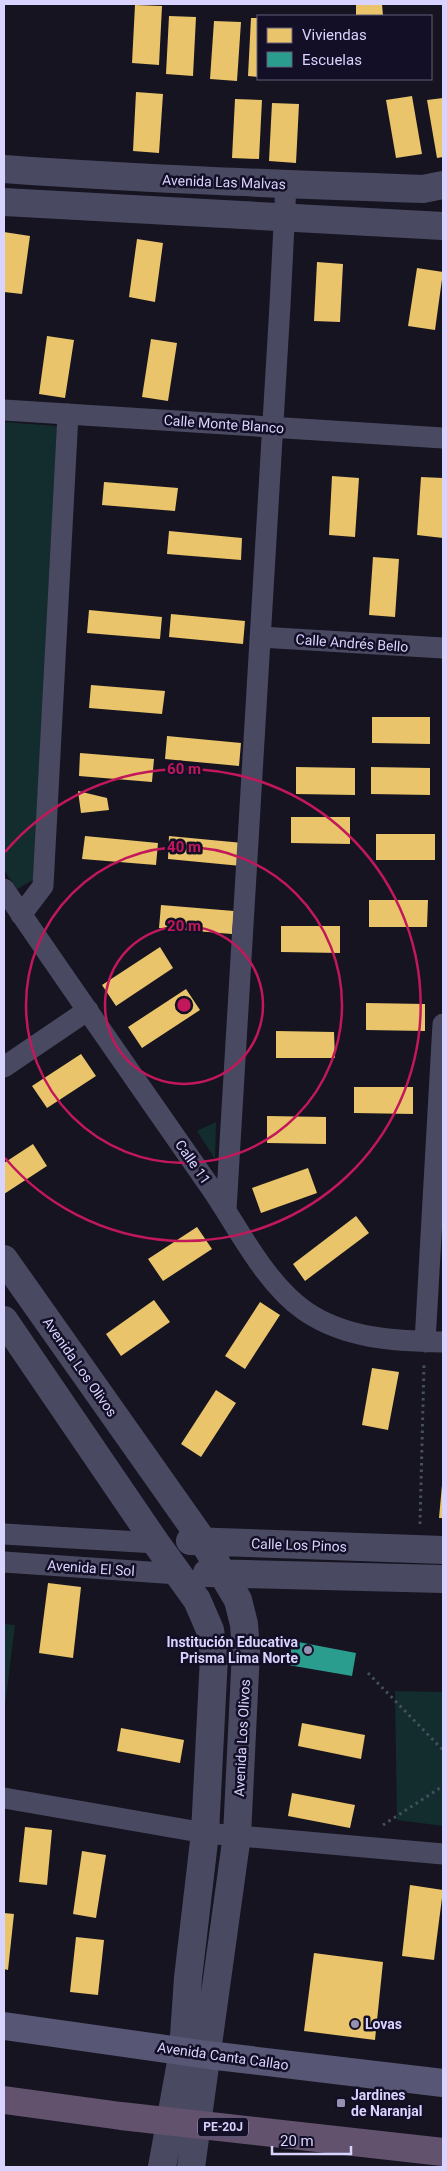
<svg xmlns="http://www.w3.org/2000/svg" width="447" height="2171" viewBox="0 0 447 2171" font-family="Roboto,sans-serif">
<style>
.green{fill:#132c2d}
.homes{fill:#e9c46a}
.schools{fill:#2a9d8f}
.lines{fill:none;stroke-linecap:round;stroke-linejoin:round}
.path{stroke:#44505f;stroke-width:3;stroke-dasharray:2.5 4;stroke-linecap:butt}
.minor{stroke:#4a4962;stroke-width:21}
.tertiary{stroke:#4a4962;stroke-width:28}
.secondary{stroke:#575674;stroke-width:28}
.trunk{stroke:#62526e;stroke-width:28}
.ring{fill:none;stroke:#c2185b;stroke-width:2.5}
.poi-dot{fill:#9591b1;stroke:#130f26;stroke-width:2}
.labels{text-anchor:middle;stroke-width:5;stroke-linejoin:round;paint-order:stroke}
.shield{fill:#130f26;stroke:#9e99be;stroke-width:1}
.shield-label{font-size:12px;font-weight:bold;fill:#d9d4ff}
.street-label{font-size:14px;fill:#d9d4ff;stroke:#130f26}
.poi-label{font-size:14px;font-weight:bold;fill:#d9d4ff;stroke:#130f26;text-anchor:start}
.centre{fill:#c2185b;stroke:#130f26;stroke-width:2.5}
.ring-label{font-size:15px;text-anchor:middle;font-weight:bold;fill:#c2185b;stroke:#130f26;stroke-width:5;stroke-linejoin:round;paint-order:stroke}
</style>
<rect width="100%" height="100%" fill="#161421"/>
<!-- green -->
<path class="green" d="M 4,422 L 57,426 L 33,880 L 17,889 L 4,870 Z
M 216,1122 L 215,1159 L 197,1131 Z
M 4,1624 L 15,1625 L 4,1714 Z
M 395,1691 L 443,1692 L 443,1826 L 397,1820 Z"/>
<!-- homes -->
<path class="homes" d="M 382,4 L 383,16 L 356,16 L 356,5 Z
M 135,5 L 162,6 L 159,65 L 132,63 Z
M 169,16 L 196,17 L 193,76 L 166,74 Z
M 251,18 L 258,18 L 258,77 L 248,76 Z
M 214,21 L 241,22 L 237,81 L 210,79 Z
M 136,92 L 163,94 L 159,153 L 133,151 Z
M 412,96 L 422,154 L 396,158 L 386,100 Z
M 443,98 L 443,157 L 437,158 L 427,100 Z
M 235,99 L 262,100 L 259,159 L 232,158 Z
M 272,103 L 299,104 L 296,163 L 269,161 Z
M 4,232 L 30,236 L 22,294 L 4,292 Z
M 137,239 L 163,243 L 155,302 L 129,297 Z
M 317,262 L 343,264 L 340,322 L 314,321 Z
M 417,268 L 443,272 L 435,330 L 408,326 Z
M 47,336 L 74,340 L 65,398 L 39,394 Z
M 151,339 L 177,343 L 168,401 L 142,397 Z
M 332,476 L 359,478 L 355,537 L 329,535 Z
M 421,477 L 443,478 L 443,538 L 417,535 Z
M 104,482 L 178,488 L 175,511 L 102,505 Z
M 169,531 L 242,538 L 241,560 L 167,554 Z
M 373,557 L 399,559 L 395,617 L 369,615 Z
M 89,610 L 162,617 L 160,639 L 87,633 Z
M 171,614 L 245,621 L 243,644 L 169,637 Z
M 91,685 L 165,691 L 162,714 L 89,708 Z
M 372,717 L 430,717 L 430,744 L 372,743 Z
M 167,736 L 241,743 L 239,766 L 165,759 Z
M 80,753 L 154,759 L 152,782 L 79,776 Z
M 296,767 L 355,768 L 355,795 L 296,794 Z
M 371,767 L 430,768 L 430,795 L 371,794 Z
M 78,791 L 107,798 L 109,810 L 81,813 Z
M 291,817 L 350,817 L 350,844 L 291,843 Z
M 376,834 L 435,834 L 435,860 L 376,860 Z
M 85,836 L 158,843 L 156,865 L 82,859 Z
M 169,836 L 243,843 L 241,866 L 168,859 Z
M 369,900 L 428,900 L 427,927 L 369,927 Z
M 161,905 L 234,911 L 232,934 L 159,928 Z
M 281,926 L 340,926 L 340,953 L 281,952 Z
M 160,947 L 173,968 L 116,1006 L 102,985 Z
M 186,989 L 200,1010 L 142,1048 L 128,1027 Z
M 366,1003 L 425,1004 L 425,1031 L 366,1030 Z
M 276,1031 L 334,1032 L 335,1058 L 276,1058 Z
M 81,1054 L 96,1076 L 47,1108 L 32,1086 Z
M 354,1087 L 413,1087 L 413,1114 L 354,1113 Z
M 267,1116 L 326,1117 L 326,1144 L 267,1143 Z
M 33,1144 L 47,1166 L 4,1194 L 4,1163 Z
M 308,1168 L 317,1193 L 261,1213 L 252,1188 Z
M 356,1216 L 369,1233 L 305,1281 L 293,1264 Z
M 197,1227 L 212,1249 L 163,1281 L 148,1259 Z
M 154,1300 L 170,1322 L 121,1356 L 106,1334 Z
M 260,1302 L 280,1315 L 245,1369 L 225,1356 Z
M 372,1368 L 399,1372 L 388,1430 L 362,1425 Z
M 216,1390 L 236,1403 L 201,1457 L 181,1444 Z
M 442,1485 L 443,1485 L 443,1518 L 439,1518 Z
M 48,1583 L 81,1587 L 73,1658 L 39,1653 Z
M 302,1723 L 365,1735 L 361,1759 L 298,1746 Z
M 121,1728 L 184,1740 L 180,1763 L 117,1751 Z
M 292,1793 L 355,1805 L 350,1828 L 288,1816 Z
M 25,1827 L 52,1830 L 47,1885 L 19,1882 Z
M 82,1851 L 106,1855 L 96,1918 L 73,1914 Z
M 410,1885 L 443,1890 L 434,1960 L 402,1956 Z
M 4,1913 L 14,1914 L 8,1970 L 4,1969 Z
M 76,1937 L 104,1940 L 98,1995 L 70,1992 Z
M 314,1953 L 383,1962 L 375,2040 L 304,2031 Z"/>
<!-- schools -->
<path class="schools" d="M 293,1641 L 356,1653 L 352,1676 L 288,1665 Z"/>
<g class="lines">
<!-- path -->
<path class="path" d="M 420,1524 L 424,1365
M 368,1673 L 443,1750
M 383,1825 L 443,1786"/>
<!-- minor -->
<path class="minor" d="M 4,410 L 443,438
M 260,637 L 443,648
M 4,889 C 72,989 142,1089 211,1188 C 239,1229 265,1283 305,1311 C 346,1339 395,1341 443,1342
M 21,915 L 43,886 L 68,414
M 4,1067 L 88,1010
M 226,1210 L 280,305 L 286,185
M 425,1342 L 443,1024
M 4,1534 L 156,1543
M 4,1562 L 178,1574
M 4,1798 L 205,1833 L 443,1854"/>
<!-- tertiary -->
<path class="tertiary" d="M 4,169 C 143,179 283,184 423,189 L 443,185
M 4,202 L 443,226
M 4,1259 L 203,1541 L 238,1600 L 244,1624 L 246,1651 L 237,1835 L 191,2167
M 4,1320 L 156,1543 L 197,1600 L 210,1630 L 214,1657 L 205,1833 L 188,1978 L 183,2051 L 162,2167
M 190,1541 L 443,1550
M 207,1573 L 443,1579"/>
<!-- secondary -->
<path class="secondary" d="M 4,2026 L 208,2055 L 443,2083"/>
<!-- trunk -->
<path class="trunk" d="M 4,2100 L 121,2116 L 443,2152"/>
</g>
<!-- distance rings -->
<g class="ring">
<circle cx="184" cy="1005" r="79"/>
<circle cx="184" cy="1005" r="158"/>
<path d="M5 852A236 236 0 1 1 5 1158"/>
</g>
<!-- markers -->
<g class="poi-dot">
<circle cx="308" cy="1650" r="5"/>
<circle cx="355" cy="2024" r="5"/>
<rect x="336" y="2098" width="10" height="10" rx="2.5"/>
</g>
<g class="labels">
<!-- shield labels -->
<rect class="shield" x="198" y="2117.5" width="50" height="19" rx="4"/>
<g class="shield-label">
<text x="223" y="2131">PE-20J</text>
</g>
<!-- street labels -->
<g class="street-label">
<text transform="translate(224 182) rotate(2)" y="5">Avenida Las Malvas</text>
<text transform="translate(224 424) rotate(4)" y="5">Calle Monte Blanco</text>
<text transform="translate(352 643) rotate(4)" y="5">Calle Andrés Bello</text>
<text transform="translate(193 1162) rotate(55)" y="5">Calle 11</text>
<text transform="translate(80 1367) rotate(55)" y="5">Avenida Los Olivos</text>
<text transform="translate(299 1545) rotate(2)" y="5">Calle Los Pinos</text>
<text transform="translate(91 1568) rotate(4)" y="5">Avenida El Sol</text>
<text transform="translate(242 1738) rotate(-87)" y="5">Avenida Los Olivos</text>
<text transform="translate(223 2056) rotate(8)" y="5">Avenida Canta Callao</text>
</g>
<!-- poi labels -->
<g class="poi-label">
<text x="298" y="1647" text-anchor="end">Institución Educativa<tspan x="298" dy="16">Prisma Lima Norte</tspan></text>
<text x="365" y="2029">Lovas</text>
<text x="351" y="2100">Jardines<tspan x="351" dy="16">de Naranjal</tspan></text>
</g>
</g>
<circle cx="184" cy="1005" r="8" class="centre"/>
<g class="ring-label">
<text x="184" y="774">60 m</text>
<text x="184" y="852">40 m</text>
<text x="184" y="931">20 m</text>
</g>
<!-- border -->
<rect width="447" height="2171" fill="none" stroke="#d9d4ff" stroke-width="10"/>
<!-- legend -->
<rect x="257" y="15" width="175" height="65" fill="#130f26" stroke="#625e7d"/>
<rect x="267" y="28" width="25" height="15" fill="#e9c46a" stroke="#625e7d"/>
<text x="302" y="40" font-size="15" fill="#d9d4ff">Viviendas</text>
<rect x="267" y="52" width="25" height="15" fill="#2a9d8f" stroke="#625e7d"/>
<text x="302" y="65" font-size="15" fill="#d9d4ff">Escuelas</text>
<!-- scale -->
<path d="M272 2146v8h79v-8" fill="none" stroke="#d9d4ff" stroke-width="2.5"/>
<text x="280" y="2146" font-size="15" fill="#d9d4ff" stroke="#130f26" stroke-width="4" paint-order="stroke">20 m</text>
</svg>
